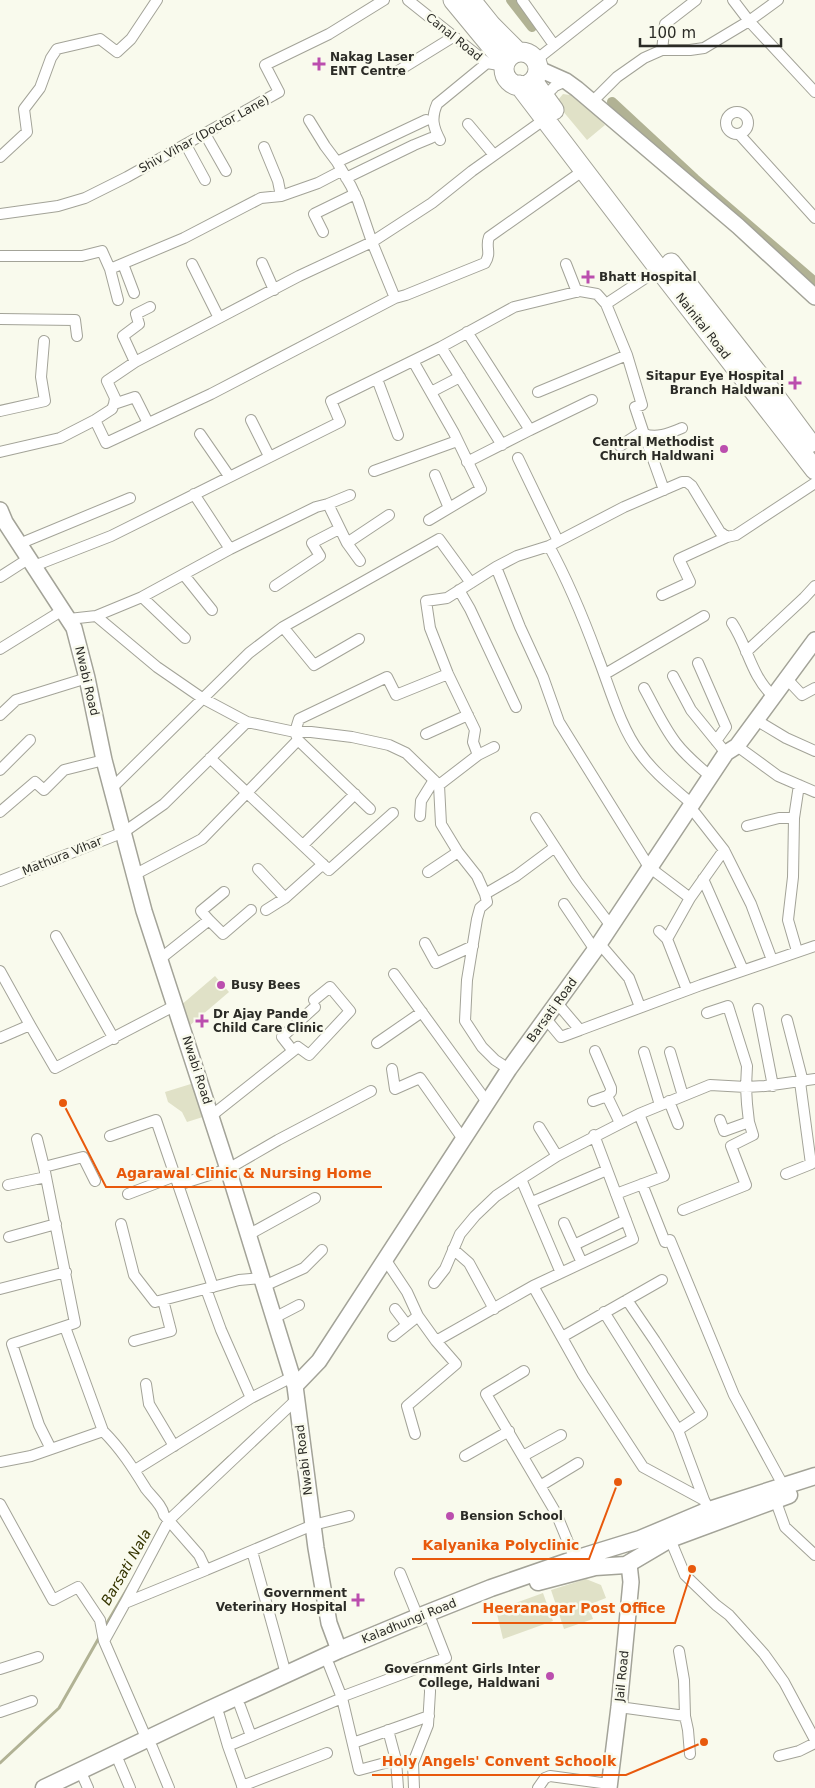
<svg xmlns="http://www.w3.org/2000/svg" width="815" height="1788" viewBox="0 0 815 1788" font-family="'DejaVu Sans',sans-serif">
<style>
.green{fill:#e0e1c7}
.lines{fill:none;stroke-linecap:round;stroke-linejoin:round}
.stream{stroke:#b1b294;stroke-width:3}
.canal{stroke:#b1b294;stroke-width:10}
.street-casing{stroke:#a3a398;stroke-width:12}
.secondary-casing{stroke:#a3a398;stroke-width:18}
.primary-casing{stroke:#a3a398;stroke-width:19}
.highway-casing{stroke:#a3a398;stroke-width:21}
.street{stroke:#fff;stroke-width:10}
.secondary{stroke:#fff;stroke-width:15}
.primary{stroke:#fff;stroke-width:16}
.highway{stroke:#fff;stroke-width:19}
.poi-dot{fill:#bb4eae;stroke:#f9faed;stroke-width:2}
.labels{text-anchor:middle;stroke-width:5;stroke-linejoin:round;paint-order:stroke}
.street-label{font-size:12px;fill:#2b2b26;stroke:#f9faed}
.poi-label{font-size:12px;font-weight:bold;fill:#2b2b26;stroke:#f9faed;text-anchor:start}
.water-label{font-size:14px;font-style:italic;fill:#363500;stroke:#f9faed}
.leader{fill:none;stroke:#e8590c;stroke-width:2}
.callout-dot{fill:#e8590c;stroke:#f9faed;stroke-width:2}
.callout-label{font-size:14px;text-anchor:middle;font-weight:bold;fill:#e8590c;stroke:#f9faed;stroke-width:5;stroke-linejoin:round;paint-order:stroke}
</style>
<rect width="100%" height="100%" fill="#f9faed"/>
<!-- green -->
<path class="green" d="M 563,94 L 577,96 L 605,125 L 587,140 L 557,104 L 558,100 Z
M 215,976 L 229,992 L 188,1027 L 180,1006 Z
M 194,1083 L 206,1116 L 187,1122 L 182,1112 L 168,1102 L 165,1092 Z
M 586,1579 L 601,1585 L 606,1598 L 588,1605 L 593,1619 L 564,1629 L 551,1590 Z
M 543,1593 L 553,1621 L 503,1639 L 496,1610 Z"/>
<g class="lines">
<!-- stream -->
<path class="stream" d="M 182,1501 L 229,1457
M 104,1628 L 130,1584
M 0,1763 L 59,1708 L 100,1636"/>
<!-- canal -->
<path class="canal" d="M 511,0 L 532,27
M 612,102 L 695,179 L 815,282"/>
<defs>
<path id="street" d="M 408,0 L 487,63 L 505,66
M 522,0 L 554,45
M 733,0 L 749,21 L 815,92
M 662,50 L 665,24 L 696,0
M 536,60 L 612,0
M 398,71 L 453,37
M 544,97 L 555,86 L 566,81
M 592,102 L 617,77 L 644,58 L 662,50 L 690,50 L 704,48 L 749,21 L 778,0
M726 123a11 11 0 1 1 22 0a11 11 0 1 1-22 0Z
M 309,120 L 325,146 L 337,162
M 468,124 L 494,155
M 205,134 L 226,171
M 739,134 L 815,218
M 440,140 C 433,127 431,118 437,104 L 487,63
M 186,145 L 205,180
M 264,147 L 278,181 L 281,196
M 0,157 L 27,132 L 24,109 L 40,88 L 51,58 L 57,49 L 100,39 L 117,52 L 131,39 L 157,0
M 346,178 L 414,145 L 431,138
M 0,214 L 58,206 L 85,198 L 127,177 L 279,92 L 265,65 L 329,34 L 384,0
M 323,232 L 314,214 L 355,194
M 0,256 L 82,256 L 102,251 L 110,269 L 184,238 L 261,198 L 281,196 L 318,183 L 341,171
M 262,263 L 274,290
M 123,264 L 134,293
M 192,264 L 219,318
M 566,264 L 577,292
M 110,269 L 118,300
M 395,298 L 406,295 L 485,263 C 492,252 485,248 489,237 L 584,170
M 606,304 L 627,355 L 642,405 L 635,407 L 644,434 C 657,439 670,433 682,428
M 0,319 L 75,320 L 77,336
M 467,332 L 530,430 L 467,462
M 441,347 L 502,445
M 413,361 L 454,433 L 481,489 L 429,520
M 135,362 L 123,336 L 139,324 L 136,314 L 150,307
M 377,379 L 398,435
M 431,392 L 460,377
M 538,392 L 627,355
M 114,404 L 135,397 L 148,423
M 0,411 L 45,401 L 41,377 L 44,341
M 95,420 L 106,443 L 211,394 L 395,298 L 372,242 L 358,201 L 351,186 L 337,162 L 426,120
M 251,420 L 269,456
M 530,430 L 592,400
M 200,434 L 229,476
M 644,434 L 664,490
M 620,446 L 643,431
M 0,452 L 60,438 L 95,420 L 112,409 L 114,404 L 115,398 L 107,381 L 135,362 L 299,276 L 372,242 L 432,203 L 472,171 L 545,119
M 518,458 L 558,541
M 374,471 L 457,441
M 435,475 L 449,508
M 194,494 L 230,549
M 328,504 L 350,495
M 347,543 L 360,561
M 19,544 L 130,498
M 549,546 C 568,581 583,617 597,655 C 609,685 620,727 640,753 C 654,773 674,788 692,804
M 34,566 L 111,536 L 340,422 L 331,401 L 441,347 L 514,307 L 580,291 L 597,294 L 606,304 L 659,269
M 496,567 L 520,627 L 543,677 L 559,722 L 649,867 L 690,898
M 184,575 L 212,610
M 0,577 L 28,559
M 275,586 L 320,556 L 312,543 L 339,529
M 459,590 L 470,609 L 516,707
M 662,595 L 690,582 L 679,559 L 727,537
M 142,597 L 185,638
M 96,616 L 157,667 L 202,698 L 247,722 L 295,732 L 311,732 L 352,737 L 389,745 L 406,753 L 439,785 L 441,824 L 458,852 L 477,876 L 485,894 L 487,902 L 480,908 L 477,919 L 467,980 L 465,1021 L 482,1047 L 495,1060 L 509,1069
M 69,619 L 96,616 L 142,597 L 230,549 L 316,507 L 328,504 L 347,543 L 389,515
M 732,623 C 748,647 751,676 773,696
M 283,627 L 314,665 L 359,639
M 0,649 L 63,610
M 746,652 L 804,598 L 815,586
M 698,663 L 726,727 L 716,741
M 605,674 L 704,616
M 673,676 L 691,710 L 726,753
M 786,678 L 802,695 L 815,688
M 644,688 C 654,706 663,726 676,743 C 686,756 698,766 710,776
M 0,715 L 16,700 L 87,678
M 756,720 L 786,738 L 815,751
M 426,734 L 468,715
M 737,746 L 778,776 L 815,792
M 478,755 L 473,742 L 475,730 L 448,674 L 430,628 L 426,601 L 447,598 L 496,567 L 517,556 L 549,546 L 624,507 L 682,482 L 687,482 L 692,486 L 720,532 L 727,537 L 736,535 L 815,483
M 210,758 L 329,870 L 393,813
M 0,770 L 30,740
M 439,785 L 478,755 L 494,747
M 112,788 L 249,653 L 283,627 L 439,539 L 471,583
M 370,809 L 298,740 L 295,732 L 299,719 L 387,677 L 396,695 L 448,674
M 0,812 L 35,782 L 44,790 L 64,770 L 104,760
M 420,816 L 421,801 L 434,780
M 536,818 L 577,881 L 611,926
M 747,826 L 779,818 L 794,818
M 303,845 L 355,794
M 724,850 L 751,904 L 772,960
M 258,869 L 285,898
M 428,872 L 458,852
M 134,875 L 202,839 L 298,740
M 703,879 L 743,970
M 0,881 L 124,832 L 164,804 L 247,722
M 485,894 L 516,876 L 555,847
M 564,904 L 595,950
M 266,910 L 285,898 L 323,864
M 209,920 L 223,934 L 251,910
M 659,931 L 667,939 L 687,990
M 56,936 L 114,1039
M 667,939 L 690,898 L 724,850 L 695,813 L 688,810
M 425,943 L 436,963 L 473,946
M 599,943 L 629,978 L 640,1007
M 797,951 L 788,920 L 793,877 L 794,818 L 799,785
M 160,959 L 209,920 L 201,911 L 224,892
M 0,971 L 30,1025
M 394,974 L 487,1102
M 557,1003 L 580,1030 L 701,985 L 815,946
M 758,1009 L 773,1086
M 546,1019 L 561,1037 L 580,1030
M 787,1020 L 803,1082
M 0,1038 L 30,1025 L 55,1068 L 176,1005
M 377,1043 L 422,1012
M 293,1051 L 282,1037 L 315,1007
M 595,1051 L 611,1088 L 611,1092 L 607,1096 L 620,1123
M 644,1052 L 660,1105
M 670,1052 L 683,1096
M 392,1069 L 395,1089 L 420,1078 L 463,1139
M 593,1101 L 607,1096
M 669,1101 L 678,1124
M 211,1116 L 298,1047 L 309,1055 L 350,1011 L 330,987 L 314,1000
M 720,1120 L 724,1131 L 749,1122
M 539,1127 L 557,1156 L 639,1114 L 710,1085 L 746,1087 L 765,1086 L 815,1079
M 110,1136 L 156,1120 L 213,1287
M 37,1139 L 44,1167
M 786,1174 L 811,1164 L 800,1082
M 521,1179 L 557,1156
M 642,1184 L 665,1242 L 670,1240 L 734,1395 L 783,1485
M 8,1185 L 46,1177
M 178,1185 L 228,1169 L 278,1140 L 371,1091
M 128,1194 L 175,1176
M 616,1194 L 664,1176 L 639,1114
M 532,1202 L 607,1170
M 683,1210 L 746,1185 L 731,1146 L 753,1135 L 749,1122 L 747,1104 L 746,1087 L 747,1066 L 728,1006 L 707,1013
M 564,1223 L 582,1263
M 121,1224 L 134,1275 L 155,1302 L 239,1280 L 262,1278
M 248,1235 L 315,1198
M 9,1237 L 56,1224
M 574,1245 L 626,1220
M 453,1249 L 469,1263 L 494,1309
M 385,1259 L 407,1292 L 418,1316 L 436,1341 L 533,1286 L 583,1375 L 643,1467 L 704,1500 L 709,1510
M 434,1283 L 445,1269 L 460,1234 L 475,1216 L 496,1196 L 521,1179 L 561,1273
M 264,1286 L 304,1268 L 322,1250
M 533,1286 L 633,1239 L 594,1135
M 0,1289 L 66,1272
M 206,1289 L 221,1330 L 251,1398 L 292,1377
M 627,1300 L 655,1341 L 702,1414 L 678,1430
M 395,1309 L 407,1325
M 604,1312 L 678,1430 L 704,1500
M 274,1318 L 299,1305
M 65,1327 L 103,1431
M 393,1336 L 418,1316
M 562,1337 L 662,1280
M 134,1341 L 171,1331 L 163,1300
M 524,1371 L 486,1394 L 556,1513 L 575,1559
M 146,1384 L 149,1404 L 174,1446
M 415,1434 L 407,1406 L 456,1364 L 436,1341
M 51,1449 L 39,1425 L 12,1344 L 75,1323 L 44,1167 L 83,1157 L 95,1181
M 465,1456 L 509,1431
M 523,1456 L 561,1435
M 0,1462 L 31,1456 L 103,1431 C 121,1449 133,1468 146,1489 C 152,1497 162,1505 164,1515 L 199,1555 L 206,1570 L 313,1525 L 349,1516
M 135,1470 L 251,1398
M 540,1486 L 578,1463
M 775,1499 L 785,1527 L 815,1555
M 0,1504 L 53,1600 L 78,1587 L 100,1620 L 104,1641 L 125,1603 L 206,1570
M 670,1539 L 685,1575 L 716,1605 L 729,1615 L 764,1654 L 784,1682 L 815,1740
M 252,1551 L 286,1674
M 400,1573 L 418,1617
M 125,1603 L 169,1520 L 297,1399
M 104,1641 L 147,1740
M 679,1651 L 684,1680 L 685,1716 L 688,1730 L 690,1754
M 329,1665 L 342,1698 L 359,1770 L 396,1760 L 398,1788
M 0,1669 L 38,1657
M 341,1697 L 429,1664
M 240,1706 L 251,1736
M 619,1707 L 685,1716
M 0,1712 L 32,1701
M 219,1715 L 228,1746 L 243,1788
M 388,1730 L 396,1760
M 353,1743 L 429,1716
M 228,1746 L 342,1698
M 152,1747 L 169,1788
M 779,1756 L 799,1751 L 815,1743
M 119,1762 L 130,1788
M 84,1779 L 88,1788
M 242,1786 L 327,1753
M 414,1788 L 413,1763 L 428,1725 L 430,1692 L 429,1664 L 446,1658 L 432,1622
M 538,1788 L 545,1778 L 550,1776 L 609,1784"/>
<path id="secondary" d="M 539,69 L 566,81 L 577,89 L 738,226 L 815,297
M 0,510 L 5,522 L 74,628 L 87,678 L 104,760 L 144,911 L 228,1169 L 295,1386 L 316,1548 L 329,1623 L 339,1650
M 295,1386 L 319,1361 L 509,1069 L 595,950 L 726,753 L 737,746 L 815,640
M 609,1788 L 619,1707 L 631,1582 L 629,1564"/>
<path id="primary" d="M 538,1582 L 595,1567 L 626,1565 L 670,1539 L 789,1495
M 44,1788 L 208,1710 L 339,1650 L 418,1617 L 491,1588 L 575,1559 L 640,1539 L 709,1510 L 815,1476"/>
<path id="highway" d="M 453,0 L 505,63
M 471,0 L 491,25 L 518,52
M504 69a17 17 0 1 1 34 0a17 17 0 1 1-34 0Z
M 533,81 L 554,110
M 519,85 L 659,269 L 815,470
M 671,263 L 773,393 L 810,443"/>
</defs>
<!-- street casing -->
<use href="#street" class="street-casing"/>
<!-- secondary casing -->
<use href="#secondary" class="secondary-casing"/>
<!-- primary casing -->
<use href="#primary" class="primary-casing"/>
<!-- highway casing -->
<use href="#highway" class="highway-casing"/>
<!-- street -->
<use href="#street" class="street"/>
<!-- secondary -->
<use href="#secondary" class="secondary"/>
<!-- primary -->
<use href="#primary" class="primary"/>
<!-- highway -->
<use href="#highway" class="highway"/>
</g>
<!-- markers -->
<g class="poi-dot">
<path d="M316.5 56.5h5v5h5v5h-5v5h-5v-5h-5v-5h5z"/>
<path d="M585.5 269.5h5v5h5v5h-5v5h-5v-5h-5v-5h5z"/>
<path d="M792.5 375.5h5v5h5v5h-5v5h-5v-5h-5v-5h5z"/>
<circle cx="724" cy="449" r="5"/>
<circle cx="221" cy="985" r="5"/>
<path d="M199.5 1013.5h5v5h5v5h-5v5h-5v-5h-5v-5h5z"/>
<circle cx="450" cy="1516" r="5"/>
<path d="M355.5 1592.5h5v5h5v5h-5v5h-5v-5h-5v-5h5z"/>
<circle cx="550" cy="1676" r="5"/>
</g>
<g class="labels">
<!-- street labels -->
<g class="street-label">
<text transform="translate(454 37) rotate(39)" y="4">Canal Road</text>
<text transform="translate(204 134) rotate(-29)" y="4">Shiv Vihar (Doctor Lane)</text>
<text transform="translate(703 326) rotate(52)" y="4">Nainital Road</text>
<text transform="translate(87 681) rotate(77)" y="4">Nwabi Road</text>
<text transform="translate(62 856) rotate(-22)" y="4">Mathura Vihar</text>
<text transform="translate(552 1010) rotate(-54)" y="4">Barsati Road</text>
<text transform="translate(197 1070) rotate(72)" y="4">Nwabi Road</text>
<text transform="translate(304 1460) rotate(-97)" y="4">Nwabi Road</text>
<text transform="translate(409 1621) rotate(-22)" y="4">Kaladhungi Road</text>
<text transform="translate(622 1676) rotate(-84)" y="4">Jail Road</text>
</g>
<!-- poi labels -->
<g class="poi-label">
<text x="330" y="61">Nakag Laser<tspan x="330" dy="14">ENT Centre</tspan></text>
<text x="599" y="281">Bhatt Hospital</text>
<text x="784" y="380" text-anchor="end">Sitapur Eye Hospital<tspan x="784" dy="14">Branch Haldwani</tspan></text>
<text x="714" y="446" text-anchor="end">Central Methodist<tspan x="714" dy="14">Church Haldwani</tspan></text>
<text x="231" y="989">Busy Bees</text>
<text x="213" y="1018">Dr Ajay Pande<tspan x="213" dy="14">Child Care Clinic</tspan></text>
<text x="460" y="1520">Bension School</text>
<text x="347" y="1597" text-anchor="end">Government<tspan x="347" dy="14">Veterinary Hospital</tspan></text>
<text x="540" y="1673" text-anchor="end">Government Girls Inter<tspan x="540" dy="14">College, Haldwani</tspan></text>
</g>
<!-- water labels -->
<g class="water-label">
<text transform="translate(126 1567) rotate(-60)" y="5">Barsati Nala</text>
</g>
</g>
<!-- callouts -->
<path class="leader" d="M63 1103L106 1187H382M618 1482L589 1559H412M692 1569L675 1623H472M704 1742L626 1775H372"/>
<g class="callout-dot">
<circle cx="63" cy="1103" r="5"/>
<circle cx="618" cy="1482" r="5"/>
<circle cx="692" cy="1569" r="5"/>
<circle cx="704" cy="1742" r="5"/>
</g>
<g class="callout-label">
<text x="244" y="1178">Agarawal Clinic &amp; Nursing Home</text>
<text x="501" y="1550">Kalyanika Polyclinic</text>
<text x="574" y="1613">Heeranagar Post Office</text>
<text x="499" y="1766">Holy Angels' Convent Schoolk</text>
</g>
<!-- scale -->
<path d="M640 38v8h141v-8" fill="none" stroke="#2b2b26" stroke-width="2.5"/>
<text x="648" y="38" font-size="15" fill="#2b2b26" stroke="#f9faed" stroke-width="4" paint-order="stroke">100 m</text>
</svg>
